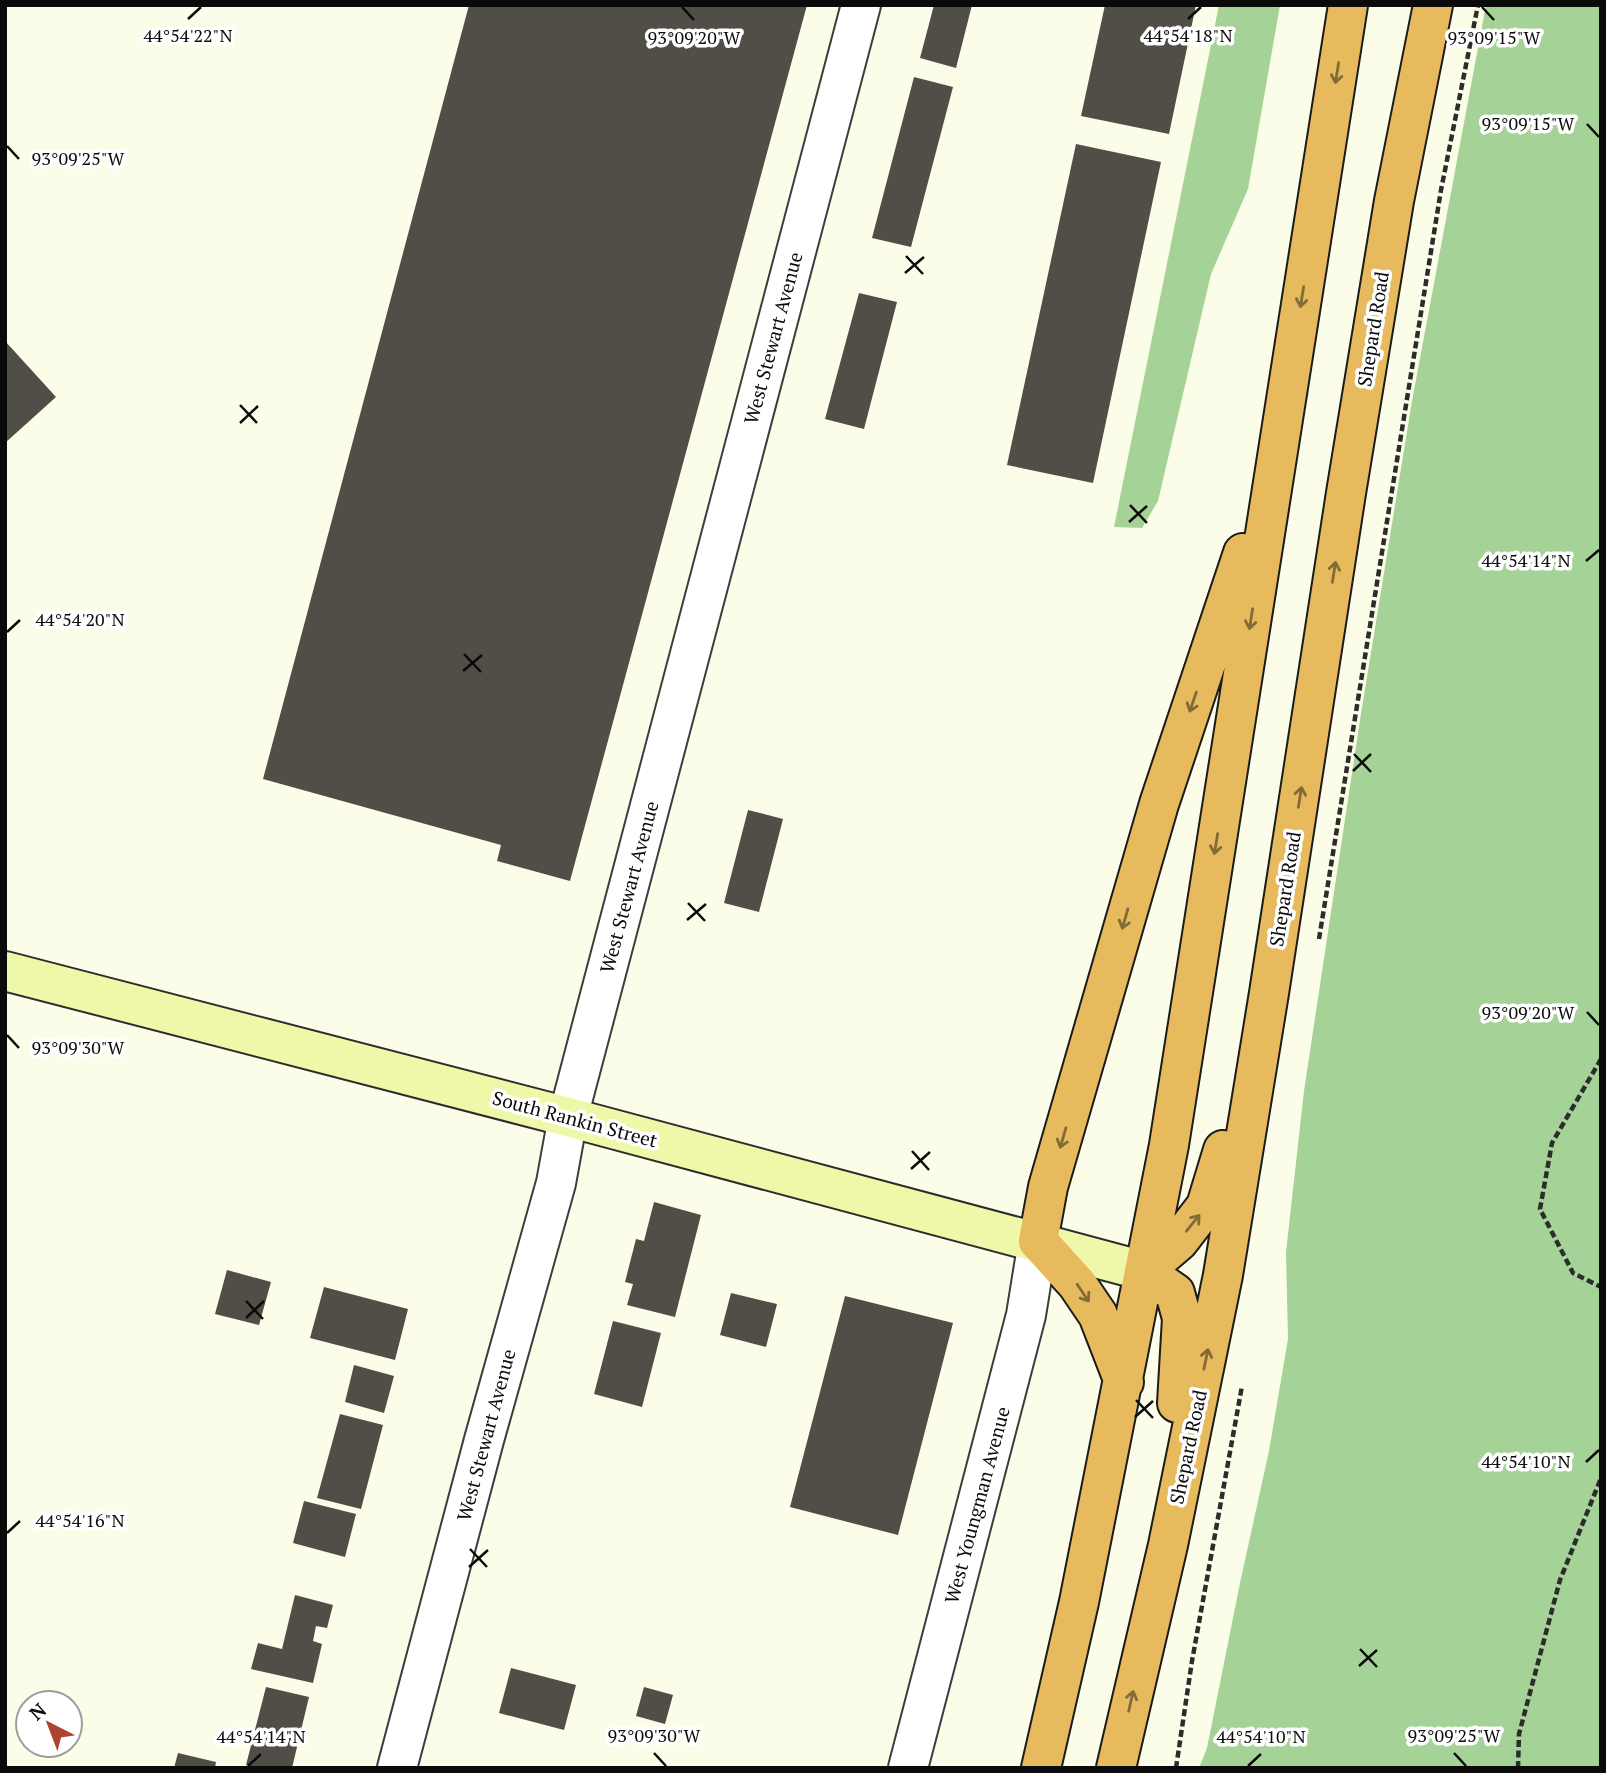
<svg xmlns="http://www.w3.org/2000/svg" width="1606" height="1773" viewBox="0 0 1606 1773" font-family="'PT Serif',serif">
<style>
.forest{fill:#a5d297}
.building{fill:#514d47}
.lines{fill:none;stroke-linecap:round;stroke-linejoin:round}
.street-casing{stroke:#3d3d3d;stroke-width:42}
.secondary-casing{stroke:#2c2c2c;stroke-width:42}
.highway-casing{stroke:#1b1b1b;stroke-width:42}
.path{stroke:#2c2c2c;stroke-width:4.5;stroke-dasharray:7 3.5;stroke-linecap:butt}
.street{stroke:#fff;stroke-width:38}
.secondary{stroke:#eff7a9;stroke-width:38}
.highway{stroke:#e6ba5d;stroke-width:38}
.oneway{stroke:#836b38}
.ticks{fill:none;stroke:#0a0a0a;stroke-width:2.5}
.labels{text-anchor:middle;stroke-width:7;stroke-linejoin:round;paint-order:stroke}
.street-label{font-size:19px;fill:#0a0a0a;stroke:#fff}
.ticks-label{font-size:18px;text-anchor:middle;fill:#0a0a0a;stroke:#fff;stroke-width:7;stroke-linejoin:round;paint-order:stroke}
</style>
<rect width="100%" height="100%" fill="#fcfde8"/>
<!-- forest -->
<path class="forest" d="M 1219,5 L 1280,5 L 1248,189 L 1211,274 L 1158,501 L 1142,528 L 1114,527 Z
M 1486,5 L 1601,5 L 1601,1768 L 1199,1768 L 1207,1748 L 1240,1583 L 1269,1451 L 1288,1339 L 1286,1252 L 1304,1091 L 1360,720 L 1412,401 Z"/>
<!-- building -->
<path class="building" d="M 469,5 L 807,5 L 570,881 L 497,861 L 501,845 L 263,779 Z
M 934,5 L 972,5 L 956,68 L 920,58 Z
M 1105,5 L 1196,5 L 1169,134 L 1081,116 Z
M 914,77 L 953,87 L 911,247 L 872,238 Z
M 1076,144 L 1161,162 L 1093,483 L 1007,465 Z
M 859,293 L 897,302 L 864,429 L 825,419 Z
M 5,341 L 56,397 L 5,443 Z
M 748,810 L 783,819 L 759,912 L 724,903 Z
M 654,1202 L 701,1215 L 675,1317 L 627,1305 L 633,1284 L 625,1282 L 636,1239 L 644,1241 Z
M 227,1270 L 271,1282 L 259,1325 L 215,1314 Z
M 324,1287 L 408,1309 L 395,1360 L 310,1338 Z
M 731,1293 L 777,1304 L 766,1347 L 720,1335 Z
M 845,1296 L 953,1323 L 898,1535 L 790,1507 Z
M 613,1321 L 661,1333 L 642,1407 L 594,1394 Z
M 354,1365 L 394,1376 L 384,1413 L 345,1402 Z
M 340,1414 L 383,1425 L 361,1509 L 317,1498 Z
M 304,1501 L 356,1514 L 345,1557 L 293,1543 Z
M 295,1595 L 333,1605 L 327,1628 L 316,1626 L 313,1641 L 322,1644 L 313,1683 L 251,1669 L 258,1643 L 282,1649 Z
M 511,1668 L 576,1685 L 564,1730 L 499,1713 Z
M 266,1687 L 309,1697 L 292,1768 L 258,1768 L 246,1765 Z
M 644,1687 L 673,1695 L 665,1724 L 636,1716 Z
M 178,1753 L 216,1762 L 215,1768 L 174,1768 Z"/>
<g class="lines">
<defs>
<path id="street" d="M 397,1768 L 484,1440 L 556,1183 L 568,1117 L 861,5
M 908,1768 L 1026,1315 L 1038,1241"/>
<path id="secondary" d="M 5,971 L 568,1117 L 1144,1271"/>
<path id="highway" d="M 1124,1382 L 1098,1315 L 1077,1284 L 1038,1241 L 1048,1187 L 1159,804 L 1243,553
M 1177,1403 L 1182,1318 L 1175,1293 L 1144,1271 L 1179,1241 L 1206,1206 L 1223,1150
M 1041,1768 L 1079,1602 L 1169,1145 L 1348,5
M 1116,1768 L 1168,1545 L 1223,1275 L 1269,993 L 1346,493 L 1394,201 L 1433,5"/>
</defs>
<!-- street casing -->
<use href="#street" class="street-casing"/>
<!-- secondary casing -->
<use href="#secondary" class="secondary-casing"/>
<!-- highway casing -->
<use href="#highway" class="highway-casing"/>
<!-- path -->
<path class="path" d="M 1319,939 L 1441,190 L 1478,5
M 1601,1059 L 1552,1143 L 1540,1209 L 1573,1273 L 1601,1287
M 1176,1768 L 1192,1661 L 1242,1386
M 1518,1768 L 1519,1734 L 1560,1580 L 1601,1478"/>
<!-- street -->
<use href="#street" class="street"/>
<!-- secondary -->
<use href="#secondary" class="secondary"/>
<!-- highway -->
<use href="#highway" class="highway"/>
</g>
<!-- one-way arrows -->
<defs><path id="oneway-shaft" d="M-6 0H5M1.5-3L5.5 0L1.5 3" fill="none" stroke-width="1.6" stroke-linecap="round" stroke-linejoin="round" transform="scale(1.75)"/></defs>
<g class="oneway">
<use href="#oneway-shaft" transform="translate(1337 73) rotate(99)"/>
<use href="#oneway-shaft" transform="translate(1302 297) rotate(99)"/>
<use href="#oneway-shaft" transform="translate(1334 572) rotate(-81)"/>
<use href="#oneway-shaft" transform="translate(1251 619) rotate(99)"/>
<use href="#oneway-shaft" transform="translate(1193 702) rotate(109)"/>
<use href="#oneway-shaft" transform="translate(1300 797) rotate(-81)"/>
<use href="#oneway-shaft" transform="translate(1216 844) rotate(99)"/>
<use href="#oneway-shaft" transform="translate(1125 919) rotate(106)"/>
<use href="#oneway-shaft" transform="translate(1063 1138) rotate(106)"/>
<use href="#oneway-shaft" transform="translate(1193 1223) rotate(-51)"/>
<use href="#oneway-shaft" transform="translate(1083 1293) rotate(56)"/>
<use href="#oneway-shaft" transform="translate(1206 1359) rotate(-78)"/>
<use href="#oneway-shaft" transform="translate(1131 1701) rotate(-77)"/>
</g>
<!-- ticks -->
<path class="ticks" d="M 682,7 L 694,20M 1482,7 L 1494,20M 188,19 L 201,7M 1188,19 L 1201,7M 1587,124 L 1599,137M 7,146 L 19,159M 906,256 L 923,274M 905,273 L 924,257M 240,405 L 257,423M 240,423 L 258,406M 1130,505 L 1147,523M 1129,522 L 1147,506M 1586,561 L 1599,550M 7,632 L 20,620M 464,654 L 481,672M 463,671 L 482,655M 1354,754 L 1371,772M 1353,771 L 1371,754M 688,903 L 705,921M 687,920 L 706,904M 1587,1012 L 1599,1025M 7,1035 L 19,1048M 912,1151 L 929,1170M 911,1169 L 930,1152M 246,1301 L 263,1319M 246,1318 L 264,1301M 1136,1400 L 1153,1418M 1135,1417 L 1153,1401M 1586,1462 L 1599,1450M 7,1533 L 20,1521M 470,1549 L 487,1567M 469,1567 L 488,1550M 1360,1649 L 1377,1667M 1359,1666 L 1377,1650M 654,1753 L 666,1766M 1454,1753 L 1466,1766M 248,1766 L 261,1754M 1248,1766 L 1261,1754"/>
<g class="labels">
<!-- street labels -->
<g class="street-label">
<text transform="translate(1373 329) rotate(-81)" y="7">Shepard Road</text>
<text transform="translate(773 338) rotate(-75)" y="7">West Stewart Avenue</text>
<text transform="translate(629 887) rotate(-75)" y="7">West Stewart Avenue</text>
<text transform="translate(1285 889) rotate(-81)" y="7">Shepard Road</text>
<text transform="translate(575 1119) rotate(15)" y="7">South Rankin Street</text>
<text transform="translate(486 1435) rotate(-75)" y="7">West Stewart Avenue</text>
<text transform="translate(1188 1447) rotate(-78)" y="7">Shepard Road</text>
<text transform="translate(977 1505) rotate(-75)" y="7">West Youngman Avenue</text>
</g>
</g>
<g class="ticks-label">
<text x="1188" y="42">44°54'18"N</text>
<text x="188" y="42">44°54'22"N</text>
<text x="694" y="44">93°09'20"W</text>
<text x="1494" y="44">93°09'15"W</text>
<text x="1528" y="130">93°09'15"W</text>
<text x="78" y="165">93°09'25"W</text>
<text x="1526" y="567">44°54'14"N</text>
<text x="80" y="626">44°54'20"N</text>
<text x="1528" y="1019">93°09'20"W</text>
<text x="78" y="1054">93°09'30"W</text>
<text x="1526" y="1468">44°54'10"N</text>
<text x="80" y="1527">44°54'16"N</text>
<text x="654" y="1742">93°09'30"W</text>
<text x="1454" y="1742">93°09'25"W</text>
<text x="261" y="1743">44°54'14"N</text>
<text x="1261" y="1743">44°54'10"N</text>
</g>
<!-- border -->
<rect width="1606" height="1773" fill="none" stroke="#0a0a0a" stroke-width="14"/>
<!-- north arrow -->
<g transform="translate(49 1724) rotate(318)"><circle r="33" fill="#ffffff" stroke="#9d9d9d" stroke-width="2"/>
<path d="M0-5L12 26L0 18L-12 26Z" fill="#ab4530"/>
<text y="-10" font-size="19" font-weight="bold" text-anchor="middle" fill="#0a0a0a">N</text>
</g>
</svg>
